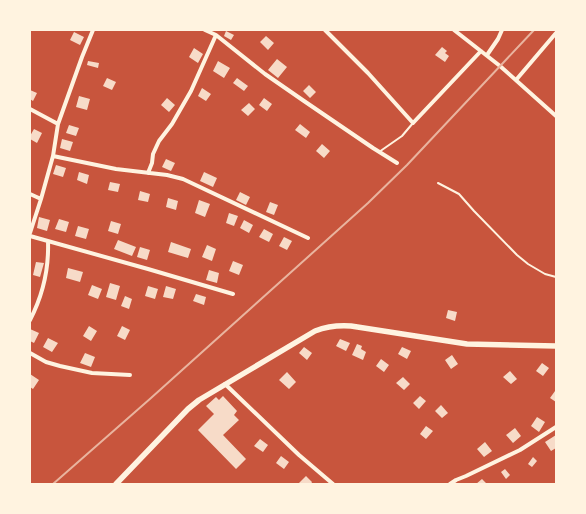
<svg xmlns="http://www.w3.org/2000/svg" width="586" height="514" viewBox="0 0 586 514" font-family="'DM Sans',sans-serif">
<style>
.building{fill:#f7dbc8}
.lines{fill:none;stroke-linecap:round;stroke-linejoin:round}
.service{stroke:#fff3e0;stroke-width:2}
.minor{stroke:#fff3e0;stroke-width:4}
.secondary{stroke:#fff3e0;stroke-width:5.5}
.rail{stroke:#e9b49f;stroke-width:2}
</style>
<rect width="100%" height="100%" fill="#c8553d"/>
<!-- building -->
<path class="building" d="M 226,31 L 234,35 L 231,40 L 224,36 Z
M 74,32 L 84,37 L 80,45 L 70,40 Z
M 266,36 L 274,43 L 268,50 L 260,42 Z
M 442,47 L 447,51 L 445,53 L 449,56 L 445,62 L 435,55 Z
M 194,48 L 203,54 L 198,63 L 189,57 Z
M 277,59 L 287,67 L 278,78 L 268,70 Z
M 88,61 L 99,63 L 98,68 L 87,65 Z
M 218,61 L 230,68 L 224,78 L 213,71 Z
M 107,78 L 116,82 L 112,90 L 103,86 Z
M 237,78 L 248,86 L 244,91 L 233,83 Z
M 309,85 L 316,92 L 310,98 L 303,91 Z
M 202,88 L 211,94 L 206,101 L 198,96 Z
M 30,90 L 37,93 L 33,101 L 30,99 Z
M 79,96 L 90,99 L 87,110 L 76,107 Z
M 167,98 L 175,105 L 169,112 L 161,105 Z
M 264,98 L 272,104 L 267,111 L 259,105 Z
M 249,103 L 255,109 L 248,116 L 241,110 Z
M 300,124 L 310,132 L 306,138 L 295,130 Z
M 69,125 L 79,128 L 76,136 L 66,133 Z
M 34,129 L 42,133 L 37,143 L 30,139 L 30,136 Z
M 62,139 L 73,142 L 70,151 L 60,148 Z
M 322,144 L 330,151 L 324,158 L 316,151 Z
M 166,159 L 175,163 L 171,171 L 162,167 Z
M 56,165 L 66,168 L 63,177 L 53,174 Z
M 79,172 L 89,175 L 87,184 L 77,180 Z
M 204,172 L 217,178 L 213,187 L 200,181 Z
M 110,182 L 120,184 L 118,192 L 108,190 Z
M 140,191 L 150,194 L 148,202 L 138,200 Z
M 240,192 L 250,197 L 246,205 L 236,200 Z
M 168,198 L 178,201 L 176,210 L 166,207 Z
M 199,200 L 210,204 L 205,217 L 195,213 Z
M 270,202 L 278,205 L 274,215 L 266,212 Z
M 229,213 L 238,216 L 234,226 L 226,223 Z
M 39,217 L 50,220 L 47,231 L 37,228 Z
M 59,219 L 69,222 L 66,232 L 55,229 Z
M 244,220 L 253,225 L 249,233 L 240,228 Z
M 111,221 L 121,224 L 118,234 L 108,231 Z
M 78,226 L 89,229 L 86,239 L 75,236 Z
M 264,229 L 273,234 L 269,242 L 259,237 Z
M 284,237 L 292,241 L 287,250 L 279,246 Z
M 118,240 L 136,247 L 132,256 L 114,249 Z
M 171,242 L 191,249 L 188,258 L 168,252 Z
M 207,245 L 216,249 L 212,261 L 202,257 Z
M 140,247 L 150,250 L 147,260 L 137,257 Z
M 233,261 L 243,265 L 239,275 L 229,271 Z
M 36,262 L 44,263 L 40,277 L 33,275 Z
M 68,268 L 83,272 L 80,282 L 66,278 Z
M 209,270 L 219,273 L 217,283 L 206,280 Z
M 110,283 L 120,286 L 116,300 L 106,297 Z
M 92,285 L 102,289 L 98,299 L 88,295 Z
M 148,286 L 158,289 L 155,299 L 145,296 Z
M 166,286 L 176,289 L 173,299 L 163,297 Z
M 196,294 L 206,297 L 204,305 L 193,301 Z
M 125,296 L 132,299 L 129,309 L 121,306 Z
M 448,310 L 457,312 L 455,321 L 446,318 Z
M 89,326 L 97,331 L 91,341 L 83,336 Z
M 122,326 L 130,330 L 125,340 L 117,336 Z
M 30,329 L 39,333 L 34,343 L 30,341 Z
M 48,338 L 58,343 L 52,352 L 43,347 Z
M 340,339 L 350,343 L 346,351 L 336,346 Z
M 357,344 L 362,346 L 361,349 L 366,352 L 363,360 L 352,355 Z
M 304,347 L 312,353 L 307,360 L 299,353 Z
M 402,347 L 411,351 L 407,359 L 398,354 Z
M 85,353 L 95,357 L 91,367 L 80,363 Z
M 452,355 L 458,364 L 451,369 L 445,360 Z
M 381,359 L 389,365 L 384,372 L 376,366 Z
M 542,363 L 549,368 L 543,376 L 536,371 Z
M 510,371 L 517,379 L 511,384 L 503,377 Z
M 287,372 L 296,382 L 289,389 L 279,380 Z
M 30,374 L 39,380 L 33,389 L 30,387 Z
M 403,377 L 410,384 L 404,390 L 396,383 Z
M 555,391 L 556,392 L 556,402 L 550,398 Z
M 223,396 L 237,411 L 234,415 L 239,420 L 223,435 L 246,459 L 236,469 L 198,430 L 214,414 L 206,406 L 216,397 L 219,400 Z
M 420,396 L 426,401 L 419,409 L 413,403 Z
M 441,405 L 448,413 L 442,418 L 435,411 Z
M 537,417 L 545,422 L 539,432 L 531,426 Z
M 426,426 L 433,431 L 426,439 L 420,434 Z
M 515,428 L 521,436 L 513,443 L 506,435 Z
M 556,435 L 556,448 L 551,451 L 545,442 Z
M 260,439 L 268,445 L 263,452 L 254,446 Z
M 485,442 L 492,451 L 484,457 L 477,449 Z
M 281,456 L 289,462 L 284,469 L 276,463 Z
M 533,457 L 537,461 L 532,467 L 528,464 Z
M 505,469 L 510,475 L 506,479 L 501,472 Z
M 306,476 L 312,482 L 311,484 L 298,484 Z
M 482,479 L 487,484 L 476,484 Z"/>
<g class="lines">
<!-- service -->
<path class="service" d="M 379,152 L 402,136 L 413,123
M 438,183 L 459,194 L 474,211 L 517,255 L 528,264 L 545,274 L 556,277"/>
<!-- minor -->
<path class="minor" d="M 205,30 L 216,35 L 265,74 L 304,101 L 373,148 L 397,163
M 325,30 L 368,73 L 413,123 L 481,51
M 454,30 L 500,66 L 556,116
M 487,55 L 498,39 L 502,30
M 516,80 L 556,33
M 30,109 L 58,124
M 53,156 L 116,169 L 167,175 L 183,179 L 308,238
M 148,173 L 152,163 L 153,154 L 159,141 L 172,124 L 191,91 L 216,35
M 30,194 L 41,199
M 30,233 L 41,199 L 53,156 L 58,124 L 82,57 L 93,30
M 30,236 L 148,269 L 233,294
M 30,320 C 43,295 49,269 48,241
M 30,353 L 46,362 L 60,366 L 92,373 L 130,375
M 225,384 L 299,455 L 333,484
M 450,484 L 456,480 L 466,476 L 520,450 L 556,427"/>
<!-- secondary -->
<path class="secondary" d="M 116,484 L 188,409 L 199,400 L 315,331 C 328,326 338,325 351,326 L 467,344 L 556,346"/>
<!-- rail -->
<path class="rail" d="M 53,484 L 151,398 L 368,203 L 407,165 L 534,30"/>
</g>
<!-- border -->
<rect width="586" height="514" fill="none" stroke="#fff3e0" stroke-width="62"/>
</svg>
